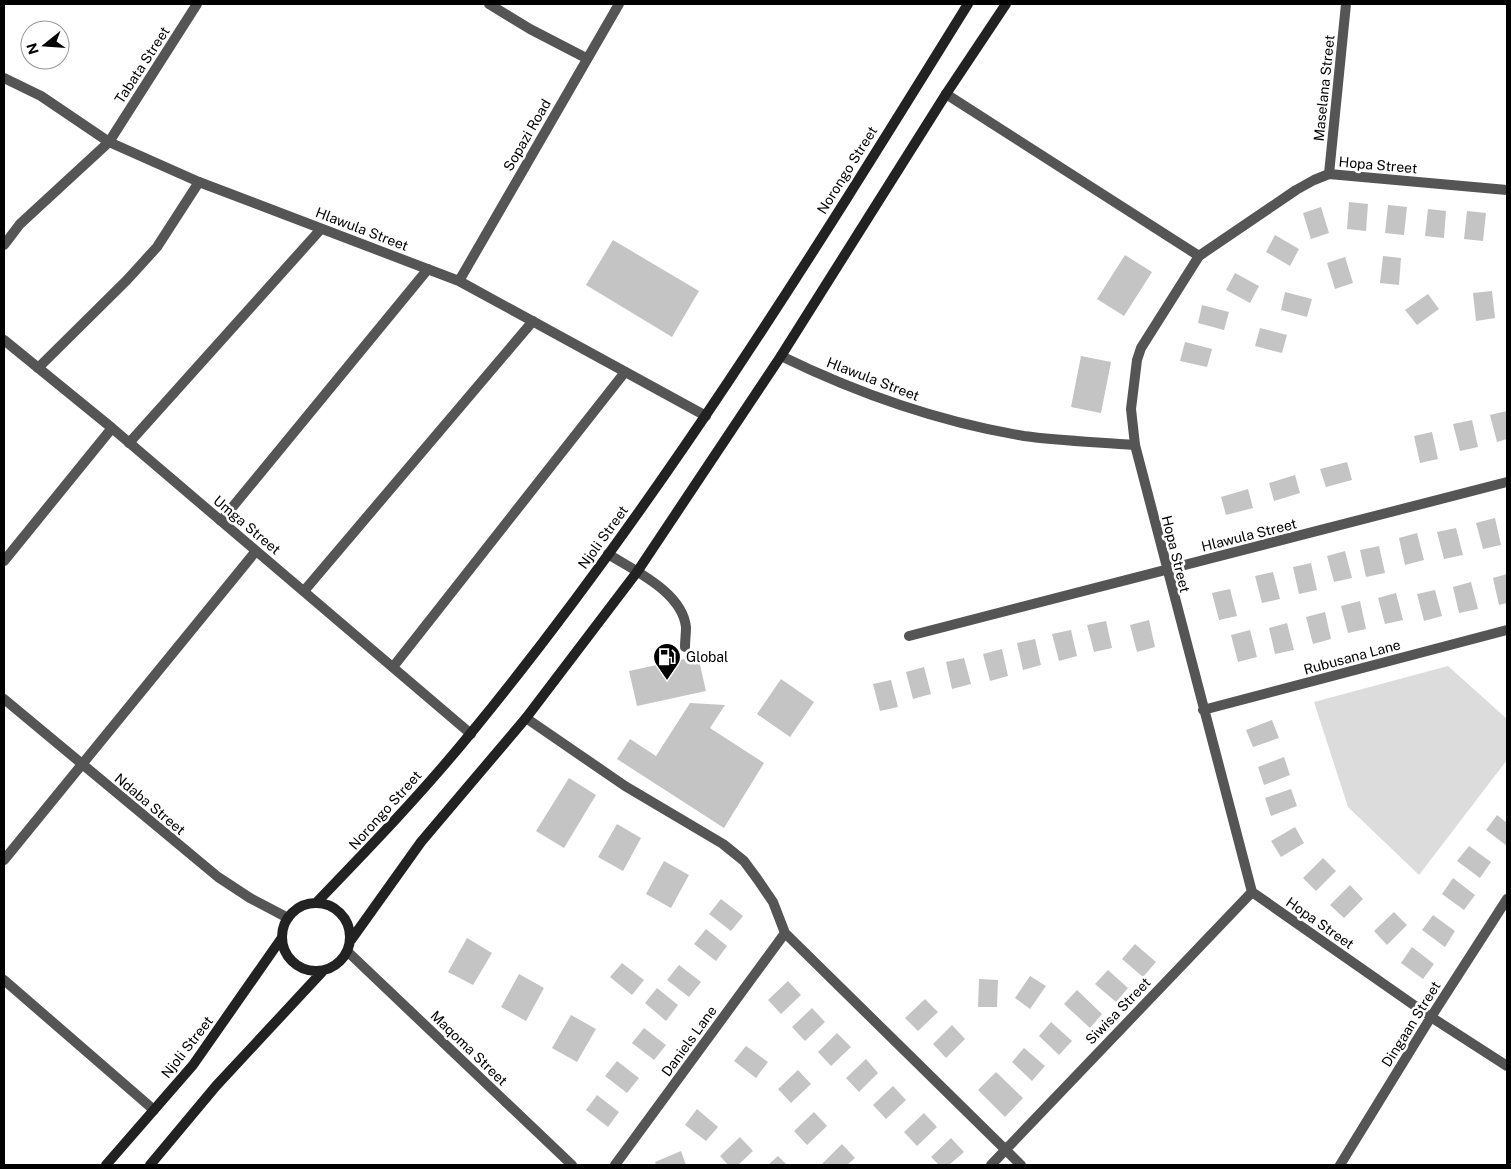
<svg xmlns="http://www.w3.org/2000/svg" width="1511" height="1169" viewBox="0 0 1511 1169" font-family="'Public Sans',sans-serif">
<style>
.green{fill:#dcdcdc}
.building{fill:#c4c4c4}
.lines{fill:none;stroke-linecap:round;stroke-linejoin:round}
.lane{stroke:#555;stroke-width:10}
.street{stroke:#555;stroke-width:10}
.secondary{stroke:#222;stroke-width:10}
.labels{text-anchor:middle;stroke-width:5;stroke-linejoin:round;paint-order:stroke}
.street-label{font-size:14px;fill:#000;stroke:#fff}
.poi-label{font-size:14px;fill:#000;stroke:#fff;text-anchor:start}
</style>
<rect width="100%" height="100%" fill="#fff"/>
<!-- green -->
<path class="green" d="M 1448,666 L 1507,719 L 1507,760 L 1419,875 L 1348,807 L 1314,702 Z"/>
<!-- building -->
<path class="building" d="M 1349,202 L 1368,204 L 1366,231 L 1347,229 Z
M 1388,205 L 1407,207 L 1404,235 L 1385,233 Z
M 1321,207 L 1329,233 L 1311,239 L 1303,213 Z
M 1428,209 L 1446,211 L 1444,238 L 1425,236 Z
M 1467,211 L 1486,213 L 1483,241 L 1464,239 Z
M 1275,235 L 1299,249 L 1290,266 L 1266,252 Z
M 613,240 L 699,291 L 672,337 L 586,285 Z
M 1125,255 L 1152,272 L 1124,316 L 1097,299 Z
M 1383,256 L 1401,258 L 1399,285 L 1380,283 Z
M 1345,257 L 1353,283 L 1335,289 L 1327,263 Z
M 1235,273 L 1259,286 L 1250,303 L 1226,290 Z
M 1492,291 L 1495,318 L 1476,321 L 1473,293 Z
M 1285,292 L 1312,299 L 1307,317 L 1281,310 Z
M 1428,294 L 1439,309 L 1417,325 L 1405,310 Z
M 1202,305 L 1229,312 L 1224,330 L 1198,323 Z
M 1260,328 L 1287,335 L 1282,353 L 1255,346 Z
M 1185,342 L 1212,349 L 1207,367 L 1180,361 Z
M 1081,356 L 1111,362 L 1101,413 L 1071,407 Z
M 1507,411 L 1507,439 L 1497,442 L 1490,415 Z
M 1472,420 L 1478,447 L 1460,451 L 1453,424 Z
M 1432,432 L 1438,459 L 1420,463 L 1414,436 Z
M 1347,462 L 1352,480 L 1326,487 L 1320,469 Z
M 1295,475 L 1300,493 L 1274,501 L 1269,483 Z
M 1248,489 L 1253,508 L 1226,515 L 1221,497 Z
M 1495,518 L 1501,545 L 1483,549 L 1476,523 Z
M 1456,528 L 1463,555 L 1444,559 L 1437,532 Z
M 1417,533 L 1424,560 L 1405,565 L 1399,538 Z
M 1379,546 L 1385,573 L 1366,577 L 1360,550 Z
M 1345,551 L 1352,578 L 1334,582 L 1327,556 Z
M 1311,563 L 1317,590 L 1299,594 L 1293,567 Z
M 1273,572 L 1280,599 L 1262,603 L 1255,576 Z
M 1507,574 L 1507,603 L 1499,605 L 1493,578 Z
M 1471,582 L 1478,609 L 1459,613 L 1453,587 Z
M 1230,589 L 1237,616 L 1219,620 L 1212,593 Z
M 1435,590 L 1442,616 L 1424,621 L 1417,594 Z
M 1396,593 L 1403,620 L 1385,624 L 1378,598 Z
M 1360,601 L 1366,629 L 1348,633 L 1341,606 Z
M 1325,612 L 1331,639 L 1313,644 L 1306,617 Z
M 1149,620 L 1155,647 L 1137,652 L 1130,625 Z
M 1106,621 L 1112,648 L 1094,652 L 1087,625 Z
M 1287,623 L 1294,650 L 1275,654 L 1269,628 Z
M 1071,630 L 1077,656 L 1059,661 L 1052,634 Z
M 1250,630 L 1257,657 L 1238,662 L 1231,635 Z
M 1035,639 L 1041,665 L 1023,670 L 1017,643 Z
M 1002,649 L 1008,676 L 990,681 L 983,654 Z
M 698,656 L 706,691 L 637,706 L 629,671 Z
M 964,658 L 971,684 L 952,689 L 946,662 Z
M 924,667 L 931,694 L 913,699 L 906,672 Z
M 781,679 L 814,702 L 790,737 L 757,714 Z
M 891,680 L 898,707 L 880,711 L 873,684 Z
M 690,703 L 725,705 L 710,728 L 764,763 L 724,828 L 617,759 L 630,739 L 656,756 Z
M 1272,720 L 1279,738 L 1253,747 L 1246,730 Z
M 1284,757 L 1290,775 L 1264,785 L 1258,767 Z
M 569,778 L 596,795 L 564,848 L 536,831 Z
M 1291,789 L 1297,806 L 1271,816 L 1265,798 Z
M 1497,815 L 1507,823 L 1507,846 L 1486,830 Z
M 617,824 L 641,838 L 623,871 L 598,857 Z
M 1295,827 L 1304,843 L 1281,857 L 1271,841 Z
M 1469,846 L 1491,862 L 1480,878 L 1457,861 Z
M 1323,858 L 1336,871 L 1316,891 L 1303,878 Z
M 664,861 L 689,875 L 671,908 L 646,894 Z
M 1453,878 L 1475,895 L 1464,910 L 1442,894 Z
M 1350,885 L 1363,899 L 1344,918 L 1330,905 Z
M 721,899 L 743,916 L 731,931 L 709,914 Z
M 1394,912 L 1407,925 L 1387,945 L 1374,931 Z
M 1433,915 L 1455,931 L 1445,947 L 1422,930 Z
M 706,929 L 727,946 L 716,961 L 694,944 Z
M 467,938 L 492,953 L 473,985 L 448,972 Z
M 1135,944 L 1156,962 L 1143,977 L 1122,959 Z
M 1412,947 L 1434,964 L 1423,979 L 1401,963 Z
M 622,963 L 644,980 L 632,995 L 610,977 Z
M 679,965 L 701,982 L 689,997 L 667,980 Z
M 1108,970 L 1128,988 L 1116,1002 L 1095,984 Z
M 519,974 L 544,988 L 526,1021 L 501,1007 Z
M 1030,976 L 1046,986 L 1030,1009 L 1015,998 Z
M 979,979 L 998,980 L 997,1007 L 978,1007 Z
M 788,981 L 801,995 L 781,1014 L 768,1000 Z
M 657,988 L 678,1005 L 666,1021 L 645,1003 Z
M 1077,990 L 1102,1014 L 1090,1028 L 1064,1004 Z
M 925,999 L 938,1012 L 918,1031 L 905,1018 Z
M 812,1008 L 825,1022 L 805,1041 L 792,1027 Z
M 571,1015 L 596,1029 L 577,1062 L 552,1048 Z
M 1051,1022 L 1072,1041 L 1059,1055 L 1039,1036 Z
M 952,1025 L 965,1039 L 946,1058 L 933,1044 Z
M 644,1028 L 666,1045 L 654,1060 L 632,1043 Z
M 837,1033 L 851,1047 L 831,1066 L 818,1052 Z
M 746,1046 L 768,1062 L 756,1078 L 734,1061 Z
M 1024,1048 L 1045,1066 L 1032,1081 L 1012,1062 Z
M 866,1059 L 878,1073 L 859,1092 L 846,1078 Z
M 617,1061 L 639,1078 L 627,1093 L 605,1076 Z
M 798,1070 L 811,1084 L 791,1103 L 778,1089 Z
M 996,1072 L 1023,1098 L 1005,1117 L 978,1090 Z
M 893,1086 L 906,1100 L 886,1119 L 873,1105 Z
M 597,1095 L 619,1112 L 608,1127 L 586,1110 Z
M 697,1109 L 718,1127 L 706,1141 L 685,1125 Z
M 814,1112 L 827,1126 L 807,1145 L 794,1131 Z
M 924,1113 L 937,1127 L 917,1146 L 904,1132 Z
M 740,1137 L 753,1151 L 738,1165 L 728,1165 L 720,1156 Z
M 951,1138 L 964,1152 L 949,1165 L 939,1165 L 931,1157 Z
M 842,1144 L 855,1158 L 847,1165 L 823,1165 L 822,1164 Z
M 681,1151 L 686,1165 L 656,1165 L 655,1162 Z
M 778,1156 L 787,1165 L 768,1165 Z"/>
<g class="lines">
<!-- lane -->
<path class="lane" d="M 946,94 L 1199,256
M 1329,174 L 1346,4
M 4,245 L 20,224 L 109,142 L 197,4
M 781,356 C 859,394 939,422 1024,436 C 1060,441 1098,442 1135,445
M 38,368 L 127,280 L 157,247 L 199,182
M 129,443 L 321,229
M 221,521 L 428,269
M 608,554 C 635,571 682,592 686,627 C 686,633 685,641 685,647
M 304,591 L 533,321
M 393,667 L 625,372
M 4,980 L 154,1110"/>
<!-- street -->
<path class="street" d="M 489,4 L 530,29 L 586,58
M 4,78 L 41,96 L 109,142 L 199,182 L 459,281 L 706,416
M 1507,190 L 1329,174 L 1314,180 L 1296,190 L 1199,256 L 1141,348 L 1137,360 L 1131,409 L 1135,445 L 1252,892 L 1431,1017 L 1507,1066
M 459,281 L 619,4
M 4,340 L 112,428 L 471,734
M 4,561 L 112,428
M 909,636 L 1507,482
M 4,699 L 218,877 L 250,898 L 288,918
M 1203,710 L 1507,630
M 526,718 L 625,786 L 723,844 L 744,861 L 758,880 L 773,902 L 785,933 L 1021,1165
M 4,860 L 256,551
M 348,952 L 572,1165
M 615,1165 L 785,933
M 991,1165 L 1252,892
M 1340,1165 L 1431,1017 L 1507,899"/>
<!-- secondary -->
<path class="secondary" d="M 317,902 C 370,847 423,792 471,733 C 658,505 813,254 968,4
M282 937a34 34 0 1 1 68 0a34 34 0 1 1-68 0Z
M 351,940 L 421,842 L 526,718 L 637,572 L 781,356 L 946,94 L 1006,4
M 106,1165 L 193,1065 L 281,939
M 150,1165 L 216,1086 L 322,972"/>
</g>
<!-- icons -->
<defs>
<symbol id="fuel-pin" viewBox="-11 -11 22 30"><path d="M0 17L-7.5 6A9.5 9.5 0 1 1 7.5 6Z" fill="#000" stroke="#fff"/><path d="M-5.5-6h7V0h2V4h1.3V-2.5L3-4.5l.8-.8L6-3V5H2.5V1h-1V6h-7ZM-4.2-4.7v3.2H.2V-4.7Z" fill="#fff"/></symbol>
</defs>
<g fill-rule="evenodd">
<use href="#fuel-pin" x="651" y="641" width="32" height="43"/>
</g>
<g class="labels">
<!-- street labels -->
<g class="street-label">
<text transform="translate(142 65) rotate(-57)" y="5">Tabata Street</text>
<text transform="translate(1324 88) rotate(-84)" y="5">Maselana Street</text>
<text transform="translate(527 135) rotate(-60)" y="5">Sopazi Road</text>
<text transform="translate(1378 165) rotate(5)" y="5">Hopa Street</text>
<text transform="translate(847 170) rotate(-58)" y="5">Norongo Street</text>
<text transform="translate(362 229) rotate(21)" y="5">Hlawula Street</text>
<text transform="translate(873 379) rotate(21)" y="5">Hlawula Street</text>
<text transform="translate(247 525) rotate(40)" y="5">Umga Street</text>
<text transform="translate(1249 535) rotate(-14)" y="5">Hlawula Street</text>
<text transform="translate(603 537) rotate(-54)" y="5">Njoli Street</text>
<text transform="translate(1176 554) rotate(76)" y="5">Hopa Street</text>
<text transform="translate(1352 657) rotate(-15)" y="5">Rubusana Lane</text>
<text transform="translate(150 804) rotate(40)" y="5">Ndaba Street</text>
<text transform="translate(385 810) rotate(-48)" y="5">Norongo Street</text>
<text transform="translate(1320 923) rotate(35)" y="5">Hopa Street</text>
<text transform="translate(1118 1011) rotate(-46)" y="5">Siwisa Street</text>
<text transform="translate(1411 1024) rotate(-58)" y="5">Dingaan Street</text>
<text transform="translate(689 1041) rotate(-54)" y="5">Daniels Lane</text>
<text transform="translate(187 1047) rotate(-52)" y="5">Njoli Street</text>
<text transform="translate(469 1048) rotate(44)" y="5">Maqoma Street</text>
</g>
<!-- poi labels -->
<g class="poi-label">
<text x="686" y="662">Global</text>
</g>
</g>
<!-- border -->
<rect width="1511" height="1169" fill="none" stroke="#000000" stroke-width="10"/>
<!-- north arrow -->
<g transform="translate(45 45) rotate(253)"><circle r="24" fill="#ffffff" stroke="#999999"/>
<path d="M0-4L9 19L0 12L-9 19Z" fill="#000000"/>
<text y="-8" font-size="14" font-weight="bold" text-anchor="middle" fill="#000000">N</text>
</g>
</svg>
